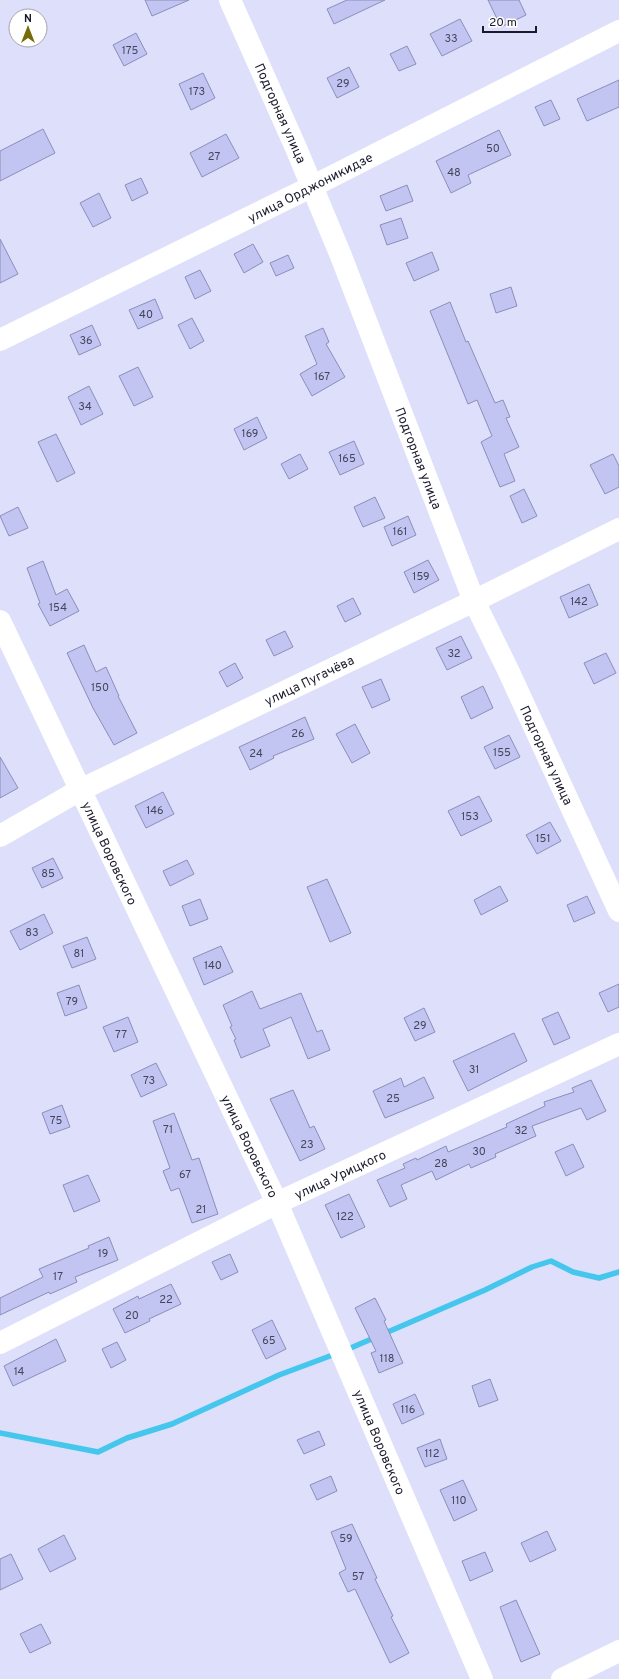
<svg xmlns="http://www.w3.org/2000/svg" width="619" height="1679" viewBox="0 0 619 1679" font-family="Overpass,sans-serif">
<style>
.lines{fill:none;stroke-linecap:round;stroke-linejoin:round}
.stream{stroke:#45c6ed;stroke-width:5.5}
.building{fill:#c2c5f1;stroke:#8c8eb9}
.minor{stroke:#fff;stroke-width:22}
.labels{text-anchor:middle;stroke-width:3.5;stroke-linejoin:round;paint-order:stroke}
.number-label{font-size:11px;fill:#44455c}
.street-label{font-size:13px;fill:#1a1a2b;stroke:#fff}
</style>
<rect width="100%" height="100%" fill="#dddffb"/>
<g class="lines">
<!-- stream -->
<path class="stream" d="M 346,1350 L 485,1290 L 532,1267 L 551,1261 L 573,1272 L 599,1278 L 619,1272
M 0,1433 L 98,1452 L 127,1438 L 172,1424 L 279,1375 L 338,1353"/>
</g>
<!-- building -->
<path class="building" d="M 145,0 L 189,0 L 152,16 Z
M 347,0 L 385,0 L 334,24 L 327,9 Z
M 488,0 L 519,0 L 526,15 L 501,27 Z
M 460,19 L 472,41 L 442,56 L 430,34 Z
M 136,33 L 147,54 L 124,66 L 113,45 Z
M 407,46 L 416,64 L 399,71 L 390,54 Z
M 349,67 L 359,87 L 337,98 L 327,78 Z
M 203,73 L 215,98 L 191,110 L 179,84 Z
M 619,80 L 619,107 L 587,121 L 577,99 Z
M 551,100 L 560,119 L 544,126 L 535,107 Z
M 43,129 L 55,153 L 0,181 L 0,151 Z
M 499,130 L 511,155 L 468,175 L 471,183 L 451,193 L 436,161 Z
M 226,134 L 239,158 L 202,177 L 190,153 Z
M 141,178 L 148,193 L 132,201 L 125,185 Z
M 407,185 L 413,201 L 386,211 L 380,196 Z
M 99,193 L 111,218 L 93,227 L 80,203 Z
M 401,218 L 408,238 L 387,245 L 380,225 Z
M 0,239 L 18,274 L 0,283 Z
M 253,244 L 263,262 L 244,273 L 234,254 Z
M 432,252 L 439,270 L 414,281 L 406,263 Z
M 288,255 L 294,268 L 276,276 L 270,263 Z
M 200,270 L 211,291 L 195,299 L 185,277 Z
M 511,287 L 517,306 L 496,313 L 490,294 Z
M 155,299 L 163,318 L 138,329 L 129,310 Z
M 450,302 L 466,342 L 468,341 L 495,403 L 503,400 L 510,417 L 506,418 L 519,447 L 504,454 L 515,481 L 500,487 L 481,442 L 492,436 L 477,400 L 468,404 L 430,311 Z
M 192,318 L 204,341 L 190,349 L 178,325 Z
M 92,325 L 101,345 L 79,355 L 70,335 Z
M 323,328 L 329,342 L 326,344 L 345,377 L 312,396 L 300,374 L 317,364 L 305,336 Z
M 138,367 L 153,397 L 134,406 L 119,376 Z
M 89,386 L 103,414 L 81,425 L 68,397 Z
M 257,417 L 267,438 L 244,450 L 234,429 Z
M 56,434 L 75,473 L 57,482 L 38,442 Z
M 354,441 L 364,464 L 340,475 L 329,452 Z
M 300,454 L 308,469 L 289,479 L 281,464 Z
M 613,454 L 619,466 L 619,487 L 605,494 L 590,465 Z
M 524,489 L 537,516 L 522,523 L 510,496 Z
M 375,497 L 385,518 L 363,527 L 354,507 Z
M 18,507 L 28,528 L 9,536 L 0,516 Z
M 408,516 L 416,535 L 392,546 L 384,527 Z
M 428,560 L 439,580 L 414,593 L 404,572 Z
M 43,561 L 56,595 L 67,589 L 79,611 L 50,626 L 38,604 L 40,603 L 27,568 Z
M 589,584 L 598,605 L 569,618 L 560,597 Z
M 353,598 L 361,614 L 345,622 L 337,606 Z
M 285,631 L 293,647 L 274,656 L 266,640 Z
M 461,636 L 472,658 L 447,670 L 436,648 Z
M 84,645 L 96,672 L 106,667 L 119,696 L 118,696 L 137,733 L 114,745 L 93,708 L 67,653 Z
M 606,653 L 616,673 L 594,684 L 584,663 Z
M 235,663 L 243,678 L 227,687 L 219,672 Z
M 381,679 L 390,700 L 372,708 L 362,687 Z
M 483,686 L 493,708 L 471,719 L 461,697 Z
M 305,717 L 314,739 L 273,756 L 274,758 L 250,770 L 239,747 Z
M 355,724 L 370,753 L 352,763 L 336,734 Z
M 509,735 L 520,757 L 495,769 L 484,747 Z
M 0,757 L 18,788 L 0,798 Z
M 163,792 L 174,814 L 146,828 L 135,806 Z
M 479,796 L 492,821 L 461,836 L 448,811 Z
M 550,822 L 561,841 L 537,854 L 526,835 Z
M 53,858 L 63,878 L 42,888 L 32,868 Z
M 187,860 L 194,874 L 170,886 L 163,871 Z
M 327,879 L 351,933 L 330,942 L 307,887 Z
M 500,886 L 508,901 L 481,915 L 474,900 Z
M 587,896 L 595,913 L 574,922 L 567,905 Z
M 200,899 L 208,919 L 190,926 L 182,906 Z
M 44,914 L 53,933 L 20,950 L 10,931 Z
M 87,937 L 96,959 L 72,968 L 63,946 Z
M 221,946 L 233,972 L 204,985 L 193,958 Z
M 619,984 L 619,1007 L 608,1012 L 599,993 Z
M 79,985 L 87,1008 L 65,1016 L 57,993 Z
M 252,991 L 260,1009 L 301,993 L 317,1032 L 322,1030 L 330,1050 L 308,1059 L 291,1017 L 263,1029 L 270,1046 L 241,1058 L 234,1040 L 236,1039 L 230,1027 L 232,1026 L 223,1005 Z
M 424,1008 L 435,1032 L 415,1041 L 404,1018 Z
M 558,1012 L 570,1038 L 554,1045 L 542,1019 Z
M 128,1017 L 138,1042 L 114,1052 L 103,1027 Z
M 514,1033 L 527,1061 L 468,1091 L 453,1061 Z
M 156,1063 L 167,1085 L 141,1097 L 131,1075 Z
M 424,1077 L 434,1098 L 385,1118 L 373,1091 L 401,1078 L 404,1087 Z
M 591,1080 L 606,1111 L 587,1120 L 581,1108 L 532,1126 L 536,1136 L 495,1154 L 496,1157 L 471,1168 L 469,1164 L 436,1180 L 432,1171 L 401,1185 L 407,1199 L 390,1207 L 377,1180 L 405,1168 L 403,1164 L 416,1158 L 417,1160 L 446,1146 L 448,1152 L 507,1127 L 506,1124 L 545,1106 L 544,1102 L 574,1092 L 572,1088 Z
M 293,1090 L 310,1128 L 314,1126 L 325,1149 L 300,1161 L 270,1099 Z
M 62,1105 L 70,1127 L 50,1134 L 42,1113 Z
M 174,1113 L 192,1160 L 199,1158 L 218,1214 L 192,1223 L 179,1188 L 171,1191 L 163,1171 L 170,1168 L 153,1121 Z
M 573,1144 L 584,1167 L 566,1176 L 555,1152 Z
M 88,1175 L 100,1201 L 74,1212 L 63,1185 Z
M 349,1194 L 365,1227 L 341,1238 L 325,1205 Z
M 109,1237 L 118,1260 L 75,1277 L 77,1282 L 50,1294 L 49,1292 L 0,1315 L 0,1298 L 43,1277 L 39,1269 L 89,1248 L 88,1246 Z
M 230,1254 L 238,1272 L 221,1280 L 212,1262 Z
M 171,1284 L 181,1304 L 149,1319 L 150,1321 L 125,1333 L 113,1309 L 138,1296 L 139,1299 Z
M 375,1298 L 386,1320 L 384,1321 L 403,1363 L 379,1373 L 371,1353 L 376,1351 L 355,1308 Z
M 272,1320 L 286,1349 L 266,1359 L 252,1330 Z
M 56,1339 L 66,1361 L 13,1386 L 4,1366 Z
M 117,1342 L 126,1360 L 111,1368 L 102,1349 Z
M 490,1379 L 498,1400 L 479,1407 L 472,1386 Z
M 415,1394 L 424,1414 L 402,1424 L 393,1404 Z
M 319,1431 L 325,1445 L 304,1454 L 297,1440 Z
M 440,1439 L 447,1459 L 425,1467 L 417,1448 Z
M 331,1476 L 337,1491 L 317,1500 L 310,1485 Z
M 463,1480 L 477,1510 L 454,1521 L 440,1490 Z
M 352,1524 L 377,1578 L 375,1579 L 393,1616 L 391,1617 L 409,1653 L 390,1663 L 355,1589 L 348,1592 L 339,1573 L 346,1569 L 331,1532 Z
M 547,1531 L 556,1550 L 530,1562 L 521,1543 Z
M 64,1535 L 76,1559 L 50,1572 L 38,1549 Z
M 485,1552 L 493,1571 L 470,1581 L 462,1561 Z
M 11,1554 L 23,1579 L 0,1590 L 0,1559 Z
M 516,1600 L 540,1654 L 521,1662 L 500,1607 Z
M 41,1624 L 51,1643 L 30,1653 L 20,1634 Z"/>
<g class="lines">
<!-- minor -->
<path class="minor" d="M 230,0 L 296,148 L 341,256 L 474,601 L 508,670 L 619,911
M 0,340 L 313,186 L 619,31
M 0,621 L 277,1203 L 482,1679
M 0,836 L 80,790 L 474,601 L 619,529
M 0,1343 L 277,1203 L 619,1044
M 562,1679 L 619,1651"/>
</g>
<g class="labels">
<!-- number labels -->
<g class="number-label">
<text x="451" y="42">33</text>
<text x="130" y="54">175</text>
<text x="343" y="87">29</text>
<text x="197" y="95">173</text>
<text x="493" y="152">50</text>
<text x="214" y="160">27</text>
<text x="454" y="176">48</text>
<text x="146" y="318">40</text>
<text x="86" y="344">36</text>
<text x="322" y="380">167</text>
<text x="85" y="410">34</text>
<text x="250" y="437">169</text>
<text x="347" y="462">165</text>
<text x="400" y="535">161</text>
<text x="421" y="580">159</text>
<text x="579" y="605">142</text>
<text x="58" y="611">154</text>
<text x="454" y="657">32</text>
<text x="100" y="691">150</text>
<text x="298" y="737">26</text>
<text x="502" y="756">155</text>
<text x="256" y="757">24</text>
<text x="155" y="814">146</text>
<text x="470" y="820">153</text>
<text x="543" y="842">151</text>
<text x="48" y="877">85</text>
<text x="32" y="936">83</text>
<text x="79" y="957">81</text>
<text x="213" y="969">140</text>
<text x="72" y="1005">79</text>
<text x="420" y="1029">29</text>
<text x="121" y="1038">77</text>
<text x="474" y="1073">31</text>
<text x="149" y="1084">73</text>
<text x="393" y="1102">25</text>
<text x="56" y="1124">75</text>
<text x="168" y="1133">71</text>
<text x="521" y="1134">32</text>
<text x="307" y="1148">23</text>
<text x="479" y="1155">30</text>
<text x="441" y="1167">28</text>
<text x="185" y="1178">67</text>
<text x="201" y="1213">21</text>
<text x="345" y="1220">122</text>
<text x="103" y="1257">19</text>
<text x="58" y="1280">17</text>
<text x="166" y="1303">22</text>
<text x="132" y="1319">20</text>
<text x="269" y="1344">65</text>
<text x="387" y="1362">118</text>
<text x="19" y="1375">14</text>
<text x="408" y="1413">116</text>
<text x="432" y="1457">112</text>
<text x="459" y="1504">110</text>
<text x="346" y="1542">59</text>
<text x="358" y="1580">57</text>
</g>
<!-- street labels -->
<g class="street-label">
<text transform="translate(281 113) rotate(66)" y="5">Подгорная улица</text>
<text transform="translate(310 187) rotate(-27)" y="5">улица Орджоникидзе</text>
<text transform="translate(419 458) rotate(69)" y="5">Подгорная улица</text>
<text transform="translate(309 680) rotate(-26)" y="5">улица Пугачёва</text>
<text transform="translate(547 755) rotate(65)" y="5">Подгорная улица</text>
<text transform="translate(110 853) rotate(65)" y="5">улица Воровского</text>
<text transform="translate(250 1146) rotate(64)" y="5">улица Воровского</text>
<text transform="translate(340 1174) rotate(-25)" y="5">улица Урицкого</text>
<text transform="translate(380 1442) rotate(67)" y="5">улица Воровского</text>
</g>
</g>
<!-- north arrow -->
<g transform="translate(28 28)"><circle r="19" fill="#ffffff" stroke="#a3a3aa"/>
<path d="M0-3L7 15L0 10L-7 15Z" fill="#766b04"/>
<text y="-6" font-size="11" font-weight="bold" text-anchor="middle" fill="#1a1a2b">N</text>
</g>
<!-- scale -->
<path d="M483 26v6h53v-6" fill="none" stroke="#1a1a2b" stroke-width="2"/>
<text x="489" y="26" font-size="12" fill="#1a1a2b" stroke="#ffffff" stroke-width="3" paint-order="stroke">20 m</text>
</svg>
